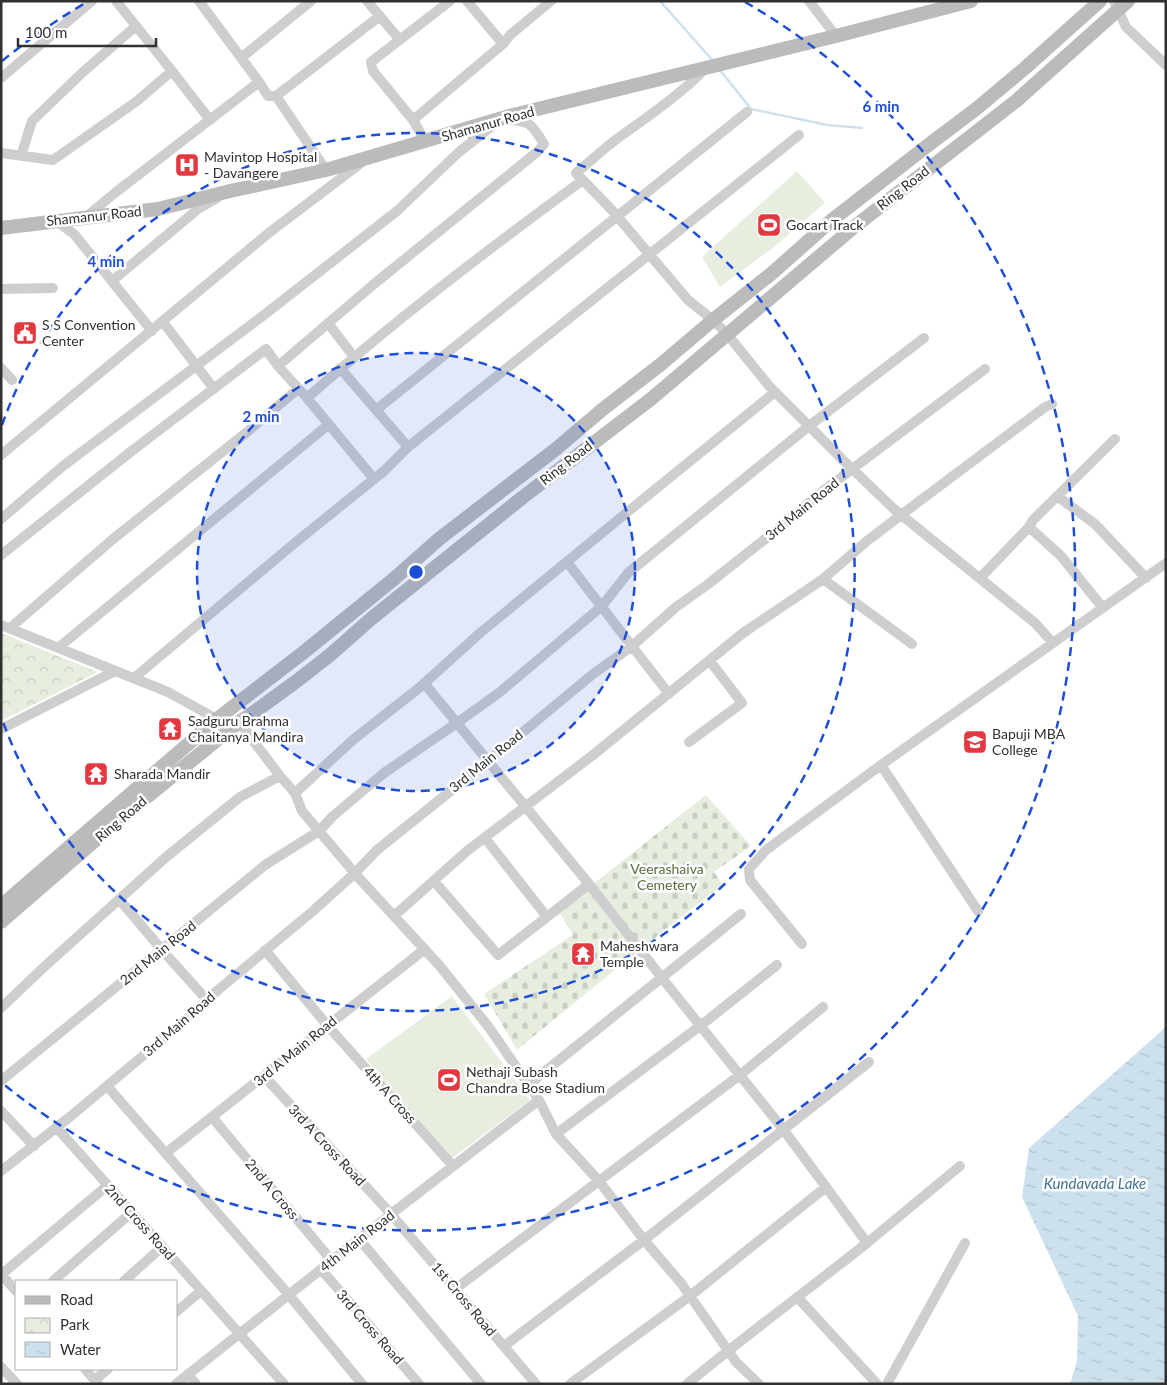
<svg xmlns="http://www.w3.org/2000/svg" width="1167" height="1385" viewBox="0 0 1167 1385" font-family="Lato,sans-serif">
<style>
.cemetery{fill:url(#cemetery-stones)}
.park{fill:url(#park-crowns)}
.pitch{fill:#e7eee0}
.water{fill:url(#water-ripples)}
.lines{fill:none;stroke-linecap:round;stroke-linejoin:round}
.stream{stroke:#cde0ed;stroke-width:2.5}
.minor{stroke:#cecece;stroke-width:10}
.secondary{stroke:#bbb;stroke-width:14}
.ring{fill:none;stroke:#1d4ed8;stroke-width:2.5;stroke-dasharray:9 6}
.labels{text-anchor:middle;stroke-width:5;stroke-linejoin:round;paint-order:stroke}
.street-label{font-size:14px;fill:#313131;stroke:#fff}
.poi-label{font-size:14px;fill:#313131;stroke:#fff;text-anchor:start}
.park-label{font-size:14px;fill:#546d3e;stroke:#fff}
.water-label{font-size:15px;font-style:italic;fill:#3f7194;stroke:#fff}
.centre{fill:#1d4ed8;stroke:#fff;stroke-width:2.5}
.ring-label{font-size:15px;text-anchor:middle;font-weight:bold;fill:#1d4ed8;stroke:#fff;stroke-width:5;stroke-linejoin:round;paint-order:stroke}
</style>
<defs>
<pattern id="cemetery-stones" width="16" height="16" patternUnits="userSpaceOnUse" patternTransform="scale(1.25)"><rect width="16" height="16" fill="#e7eee0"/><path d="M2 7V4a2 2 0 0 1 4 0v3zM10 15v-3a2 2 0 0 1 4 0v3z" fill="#c7cdc1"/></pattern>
<pattern id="park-crowns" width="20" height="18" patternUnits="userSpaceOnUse" patternTransform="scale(1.25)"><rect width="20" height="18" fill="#e7eee0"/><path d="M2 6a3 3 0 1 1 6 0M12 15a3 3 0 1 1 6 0" fill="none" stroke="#c7cdc1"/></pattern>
<pattern id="water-ripples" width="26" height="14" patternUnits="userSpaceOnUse" patternTransform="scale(1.25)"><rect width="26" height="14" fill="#cde0ed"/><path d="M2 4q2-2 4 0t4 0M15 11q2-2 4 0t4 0" fill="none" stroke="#b0c1cc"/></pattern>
</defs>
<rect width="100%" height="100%" fill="#fff"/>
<!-- cemetery -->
<path class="cemetery" d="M 706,795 L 751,846 L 714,872 L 723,885 C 653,938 585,994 517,1050 L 484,994 L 573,935 L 559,911 Z"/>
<!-- park -->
<path class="park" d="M 1,633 L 98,672 L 1,721 Z"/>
<!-- pitch -->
<path class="pitch" d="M 797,171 L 825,203 L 774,247 L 720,287 L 702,257 Z
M 452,996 L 530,1100 L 451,1159 L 366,1059 Z"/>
<!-- water -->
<path class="water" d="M 1166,1027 L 1166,1384 L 1070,1384 L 1077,1361 L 1078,1316 L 1022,1197 L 1029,1148 Z"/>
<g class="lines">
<!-- stream -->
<path class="stream" d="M 660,1 L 714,62
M 720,70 L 751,109 L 827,125 L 862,128"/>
<!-- minor -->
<path class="minor" d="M 367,1 L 400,40
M 809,1 L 836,36
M 1114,1 L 1126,27 L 1166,65
M 503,44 L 510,35 L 551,1
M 241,58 L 311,1
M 706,68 C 677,98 642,120 609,145 C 598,154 587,164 576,173 L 611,209 L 688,300 L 713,320 L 727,334 L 770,387 L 842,459 L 894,509 L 1035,623 L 1053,643 L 1166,563
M 172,71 L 210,120
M 1,78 L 92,1
M 259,82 L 268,96 L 276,96 L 380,16
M 276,96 L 326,170
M 413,120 L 503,44 L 467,1
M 425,141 L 413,120 L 373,71 L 371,62 L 450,1
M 1,153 L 53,160 L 137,101 L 172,71 L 116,1
M 21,156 L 32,121 L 83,72 L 136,26
M 86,217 L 116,192 L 259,82 L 199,1
M 56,221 L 74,234 L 152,331
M 112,281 L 198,209 L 217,198
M 1,289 L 53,288
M 163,322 L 214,389
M 328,323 L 354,357
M 1,368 L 12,380
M 340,368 L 408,447
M 307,398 C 395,320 488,249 583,180
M 376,410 L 747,112
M 1,455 L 270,232 L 361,163
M 1057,496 L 1095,524 L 1146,578
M 1,519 L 63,466 L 264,315 L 397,211 L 459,152 L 501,119 C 529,122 529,119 544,144 L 537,152 L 374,284 L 278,366
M 1029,527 L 1061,556 L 1103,608
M 1,555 L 133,450 L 266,349 L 278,366 L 307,398 L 374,479
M 567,562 L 669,694
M 980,578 L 1029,527 L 1033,520 L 1115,439
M 823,579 L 912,644
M 1,625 L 168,692 L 222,722 L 239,722 L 280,776 L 295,793 L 302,811 L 358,877 L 439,965 L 488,1026 L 539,1100 L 556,1134 L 599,1181 L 644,1240 L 681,1283 L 736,1362 L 759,1384
M 10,628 L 113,539 L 242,436 L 298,389
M 58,648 L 328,425
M 134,678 L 296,542 L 384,471 L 408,447 L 799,135
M 424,683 L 589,884 L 547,917
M 1,729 L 115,671
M 689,742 L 742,703 L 710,661
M 881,765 L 978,911
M 295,793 L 354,739 L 419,688 L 480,633 L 625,514 L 775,392
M 434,881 L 498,955 L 547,917 L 485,838
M 589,884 L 662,978 L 783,1129 L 826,1187
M 119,899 L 162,950 L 207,1000
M 394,916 L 467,851 L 593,755 L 743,633 L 823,579 L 867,541 L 901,515 L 1045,407 L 1052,404
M 802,944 L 750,880 L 749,869 L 766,850 L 881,765 L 1053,643
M 265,950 L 327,1025 L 453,1166
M 1,1008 L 44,967 L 165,858 L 240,797 L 280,776
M 264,1076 L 391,1214 L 536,1384
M 1,1081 L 265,865 L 319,831 L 333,816 L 384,773 L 457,723 L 500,692 L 602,606 L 628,573 L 809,426 L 924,338
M 528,1085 L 741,914
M 107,1086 L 289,1295 L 362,1384
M 1,1111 L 34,1146
M 212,1117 L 332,1261
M 57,1128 L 284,1384
M 556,1134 L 700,1026 L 777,965
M 166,1153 L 425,949
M 1,1171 L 71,1116 L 182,1023 L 218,990 L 313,911 L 355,873 L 377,850 L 488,761 L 593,674 L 631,647 L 676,607 L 707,585 L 788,521 L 819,494 L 985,369
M 359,1239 L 481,1384
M 867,1243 L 960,1166
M 321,1269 L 419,1384
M 1,1274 L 16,1291
M 2,1274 L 108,1185
M 53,1281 L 132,1212
M 124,1281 L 162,1247
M 455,1289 L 740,1075 L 823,1007
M 798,1298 L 877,1384
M 176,1312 L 201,1291
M 504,1346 L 644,1240 L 869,1062
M 1,1367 L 17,1384
M 85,1369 L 98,1384
M 188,1374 L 196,1384
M 95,1380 L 108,1369
M 176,1384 L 391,1214 L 539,1100
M 570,1384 L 690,1296 L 826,1187 L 867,1243 C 808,1290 746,1335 687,1384
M 887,1384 L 965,1243"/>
<!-- secondary -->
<path class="secondary" d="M 1,228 L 158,209 L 230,191 L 326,170 L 513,115 L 836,36 L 971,1
M 1,906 L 217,719 L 304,652 L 395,578 L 439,539 L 556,449 L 603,409 L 660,365 L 713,320 L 771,274 L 832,220 L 927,146 L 976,109 L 1025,68 L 1100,1
M 1,922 L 121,818 L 239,722 L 257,710 L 298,680 L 330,655 L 372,618 L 523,497 L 651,399 L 854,227 L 1016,101 L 1128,1"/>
</g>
<!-- distance rings -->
<circle cx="416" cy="572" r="219" fill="#1d4ed8" fill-opacity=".12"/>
<g class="ring">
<circle cx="416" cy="572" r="219"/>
<path d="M2 425A439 439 0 1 1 2 719"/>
<path d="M2 61A658 658 0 0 1 87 2M745 2A658 658 0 1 1 2 1083"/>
</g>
<!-- icons -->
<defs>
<symbol id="hospital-square" viewBox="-11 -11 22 22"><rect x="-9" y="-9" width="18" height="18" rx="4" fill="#e43841" stroke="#fff"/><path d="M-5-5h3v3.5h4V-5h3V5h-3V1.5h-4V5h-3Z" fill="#fff"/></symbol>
<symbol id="stadium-square" viewBox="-11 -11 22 22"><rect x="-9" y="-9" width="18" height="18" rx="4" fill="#e43841" stroke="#fff"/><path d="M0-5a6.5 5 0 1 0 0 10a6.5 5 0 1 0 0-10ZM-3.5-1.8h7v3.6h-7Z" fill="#fff"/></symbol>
<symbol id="civic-square" viewBox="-11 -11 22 22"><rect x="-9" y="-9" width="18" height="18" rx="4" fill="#e43841" stroke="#fff"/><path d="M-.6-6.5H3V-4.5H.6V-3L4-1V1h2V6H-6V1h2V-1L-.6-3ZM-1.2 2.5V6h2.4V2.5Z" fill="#fff"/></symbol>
<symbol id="temple-square" viewBox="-11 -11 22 22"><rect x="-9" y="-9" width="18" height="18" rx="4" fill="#e43841" stroke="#fff"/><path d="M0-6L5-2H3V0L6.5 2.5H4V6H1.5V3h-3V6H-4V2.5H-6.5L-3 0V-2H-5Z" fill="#fff"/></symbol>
<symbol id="university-square" viewBox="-11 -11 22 22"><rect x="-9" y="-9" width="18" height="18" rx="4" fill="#e43841" stroke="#fff"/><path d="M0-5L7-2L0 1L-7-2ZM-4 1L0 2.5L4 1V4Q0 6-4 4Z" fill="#fff"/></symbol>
</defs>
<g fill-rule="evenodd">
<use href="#hospital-square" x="173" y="151" width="28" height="28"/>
<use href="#stadium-square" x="755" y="211" width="28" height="28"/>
<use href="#civic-square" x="11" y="319" width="28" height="28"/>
<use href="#temple-square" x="156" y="715" width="28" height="28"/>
<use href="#university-square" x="961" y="728" width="28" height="28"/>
<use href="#temple-square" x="82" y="760" width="28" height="28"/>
<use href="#temple-square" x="569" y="940" width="28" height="28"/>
<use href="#stadium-square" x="435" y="1066" width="28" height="28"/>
</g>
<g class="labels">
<!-- street labels -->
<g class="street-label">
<text transform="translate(488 124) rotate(-16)" y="5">Shamanur Road</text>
<text transform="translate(903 188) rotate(-38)" y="5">Ring Road</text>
<text transform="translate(94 216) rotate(-6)" y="5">Shamanur Road</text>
<text transform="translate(566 463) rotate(-38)" y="5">Ring Road</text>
<text transform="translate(802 509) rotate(-39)" y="5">3rd Main Road</text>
<text transform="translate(486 761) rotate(-39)" y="5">3rd Main Road</text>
<text transform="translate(121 819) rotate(-40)" y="5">Ring Road</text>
<text transform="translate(158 953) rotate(-39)" y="5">2nd Main Road</text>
<text transform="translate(179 1024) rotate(-41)" y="5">3rd Main Road</text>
<text transform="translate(295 1051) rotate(-39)" y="5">3rd A Main Road</text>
<text transform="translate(390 1095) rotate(48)" y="5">4th A Cross</text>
<text transform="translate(327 1145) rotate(47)" y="5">3rd A Cross Road</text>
<text transform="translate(272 1189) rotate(50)" y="5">2nd A Cross</text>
<text transform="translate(140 1222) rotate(48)" y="5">2nd Cross Road</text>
<text transform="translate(357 1241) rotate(-38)" y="5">4th Main Road</text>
<text transform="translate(464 1299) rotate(50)" y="5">1st Cross Road</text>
<text transform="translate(370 1327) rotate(49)" y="5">3rd Cross Road</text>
</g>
<!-- poi labels -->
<g class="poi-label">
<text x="204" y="162">Mavintop Hospital<tspan x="204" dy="16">- Davangere</tspan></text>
<text x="786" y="230">Gocart Track</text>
<text x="42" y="330">S S Convention<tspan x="42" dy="16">Center</tspan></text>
<text x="188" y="726">Sadguru Brahma<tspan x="188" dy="16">Chaitanya Mandira</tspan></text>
<text x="992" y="739">Bapuji MBA<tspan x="992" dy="16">College</tspan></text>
<text x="114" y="779">Sharada Mandir</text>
<text x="600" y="951">Maheshwara<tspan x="600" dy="16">Temple</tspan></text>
<text x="466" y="1077">Nethaji Subash<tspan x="466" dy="16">Chandra Bose Stadium</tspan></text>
</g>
<!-- park labels -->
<g class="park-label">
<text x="667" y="874">Veerashaiva<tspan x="667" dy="16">Cemetery</tspan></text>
</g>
<!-- water labels -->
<g class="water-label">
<text x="1095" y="1189">Kundavada Lake</text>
</g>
</g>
<circle cx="416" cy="572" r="8" class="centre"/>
<g class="ring-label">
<text x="881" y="112">6 min</text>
<text x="106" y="267">4 min</text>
<text x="261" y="422">2 min</text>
</g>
<!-- border -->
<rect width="1167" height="1385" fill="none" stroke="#313131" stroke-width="5"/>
<!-- legend -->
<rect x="15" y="1280" width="162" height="90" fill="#ffffff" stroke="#adadad"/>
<rect x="25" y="1296" width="25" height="8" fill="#bbbbbb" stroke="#adadad"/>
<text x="60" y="1305" font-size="15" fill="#313131">Road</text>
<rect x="25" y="1318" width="25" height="15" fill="url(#park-crowns)" stroke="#adadad"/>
<text x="60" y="1330" font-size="15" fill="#313131">Park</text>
<rect x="25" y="1342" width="25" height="15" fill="url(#water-ripples)" stroke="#adadad"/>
<text x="60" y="1355" font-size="15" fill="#313131">Water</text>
<!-- scale -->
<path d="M18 38v8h138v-8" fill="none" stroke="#313131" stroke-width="2.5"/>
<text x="25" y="38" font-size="15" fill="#313131" stroke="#ffffff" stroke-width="4" paint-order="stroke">100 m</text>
</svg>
